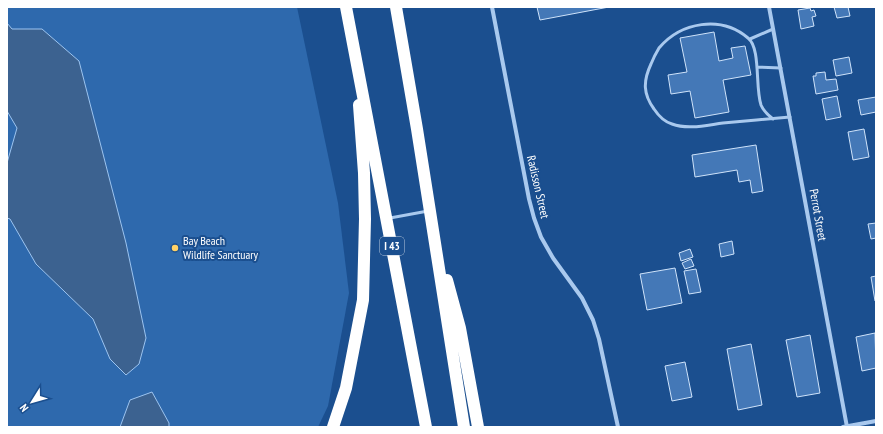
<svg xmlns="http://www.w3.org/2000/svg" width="883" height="434" viewBox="0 0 883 434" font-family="'PT Sans Narrow',sans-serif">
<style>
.green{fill:#2e69ad}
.water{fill:#3c6290;stroke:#9cc4f0}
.building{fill:#4478b7;stroke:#cfe3fa}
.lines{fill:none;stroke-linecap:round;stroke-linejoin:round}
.lane{stroke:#a9c9ee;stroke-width:3}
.street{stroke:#a9c9ee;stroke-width:4}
.highway{stroke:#fff;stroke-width:12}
.poi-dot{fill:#ffd166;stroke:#1b4f8f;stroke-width:1.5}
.labels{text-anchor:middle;stroke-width:4;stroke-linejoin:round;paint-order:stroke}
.shield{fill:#1b4f8f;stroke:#bbcadd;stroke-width:1}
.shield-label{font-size:11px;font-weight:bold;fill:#fff}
.street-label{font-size:12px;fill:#fff;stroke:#1b4f8f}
.poi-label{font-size:12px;fill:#fff;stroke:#1b4f8f;text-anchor:start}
</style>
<rect width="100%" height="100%" fill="#1b4f8f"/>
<!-- green -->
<path class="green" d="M 7,7 L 297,7 L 338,203 L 349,293 L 328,406 L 318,427 L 7,427 Z"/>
<!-- water -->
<path class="water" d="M 7,23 L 12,29 L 42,29 L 79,61 L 126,243 L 146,338 L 139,364 L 126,375 L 110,359 L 93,319 L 36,264 L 10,219 L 7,218 L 7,163 L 17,128 L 7,111 Z
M 152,392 L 169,423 L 169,427 L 120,427 L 130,400 Z"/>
<!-- building -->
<path class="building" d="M 537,7 L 609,7 L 540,20 Z
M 834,7 L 848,7 L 850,16 L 837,18 Z
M 810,8 L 811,11 L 814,10 L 816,16 L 812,17 L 814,26 L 801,29 L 798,10 Z
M 714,32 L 719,61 L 733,58 L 731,48 L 745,46 L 751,75 L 723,80 L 729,112 L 695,118 L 690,91 L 671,94 L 668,75 L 687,72 L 680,38 Z
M 849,57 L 852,73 L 836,76 L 833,60 Z
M 825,72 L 826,80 L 836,79 L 838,90 L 816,94 L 813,76 L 816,76 L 816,73 Z
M 837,96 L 841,117 L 826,120 L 822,99 Z
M 876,97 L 876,112 L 861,115 L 858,100 Z
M 864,129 L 869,157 L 853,160 L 848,132 Z
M 756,145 L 763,191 L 752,193 L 750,180 L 739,182 L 737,170 L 695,177 L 692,155 Z
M 876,223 L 876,238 L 871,239 L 868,224 Z
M 732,241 L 734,254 L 721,257 L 719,244 Z
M 690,249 L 693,257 L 681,261 L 679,253 Z
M 691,259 L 694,266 L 685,269 L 682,263 Z
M 675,268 L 682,303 L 647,310 L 640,274 Z
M 696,269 L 701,292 L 689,294 L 684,271 Z
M 876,276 L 876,301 L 875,301 L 871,277 Z
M 875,333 L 876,368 L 862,371 L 856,337 Z
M 810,335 L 820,393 L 797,397 L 786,340 Z
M 751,344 L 762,405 L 738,410 L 727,349 Z
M 685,362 L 692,397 L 672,401 L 665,366 Z"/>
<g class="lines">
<!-- lane -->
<path class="lane" d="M 750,39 L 773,29
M 757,67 L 781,68
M 773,119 C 768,115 763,110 761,105 C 755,88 761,48 748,38 C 721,15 681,22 659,48 C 656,53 653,59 651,64 C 643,81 643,94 654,109 C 658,115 665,122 672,124 C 688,130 707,125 723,123 C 745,121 768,119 790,117
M 390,218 L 428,211"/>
<!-- street -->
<path class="street" d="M 492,7 L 529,199 L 534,218 L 541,237 L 553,258 L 582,298 L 593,320 L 599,339 L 618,427
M 769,7 L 847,427
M 843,427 L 876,421"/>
<!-- highway -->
<path class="highway" d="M 346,7 L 426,427
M 396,7 L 417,129 L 464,427
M 447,280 L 460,328 L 478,427
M 333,427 L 346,388 L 363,300 L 365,219 L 364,173 L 359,105"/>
</g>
<!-- markers -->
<circle class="poi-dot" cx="175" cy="248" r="4"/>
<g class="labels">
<!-- shield labels -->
<rect class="shield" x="380" y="237" width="24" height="18" rx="3"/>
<g class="shield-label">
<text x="392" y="250">I 43</text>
</g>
<!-- street labels -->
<g class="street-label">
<text transform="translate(538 187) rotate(77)" y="4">Radisson Street</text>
<text transform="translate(818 215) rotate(80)" y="4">Perrot Street</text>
</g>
<!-- poi labels -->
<g class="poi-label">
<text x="183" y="245">Bay Beach<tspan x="183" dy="14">Wildlife Sanctuary</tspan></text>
</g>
</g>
<!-- border -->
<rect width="883" height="434" fill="none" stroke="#ffffff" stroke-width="16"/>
<!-- north arrow -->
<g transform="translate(32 402) rotate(233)" stroke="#1b4f8f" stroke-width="3" paint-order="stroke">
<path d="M0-3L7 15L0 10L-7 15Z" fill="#ffffff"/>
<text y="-6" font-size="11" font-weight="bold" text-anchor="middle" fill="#ffffff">N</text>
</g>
</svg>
